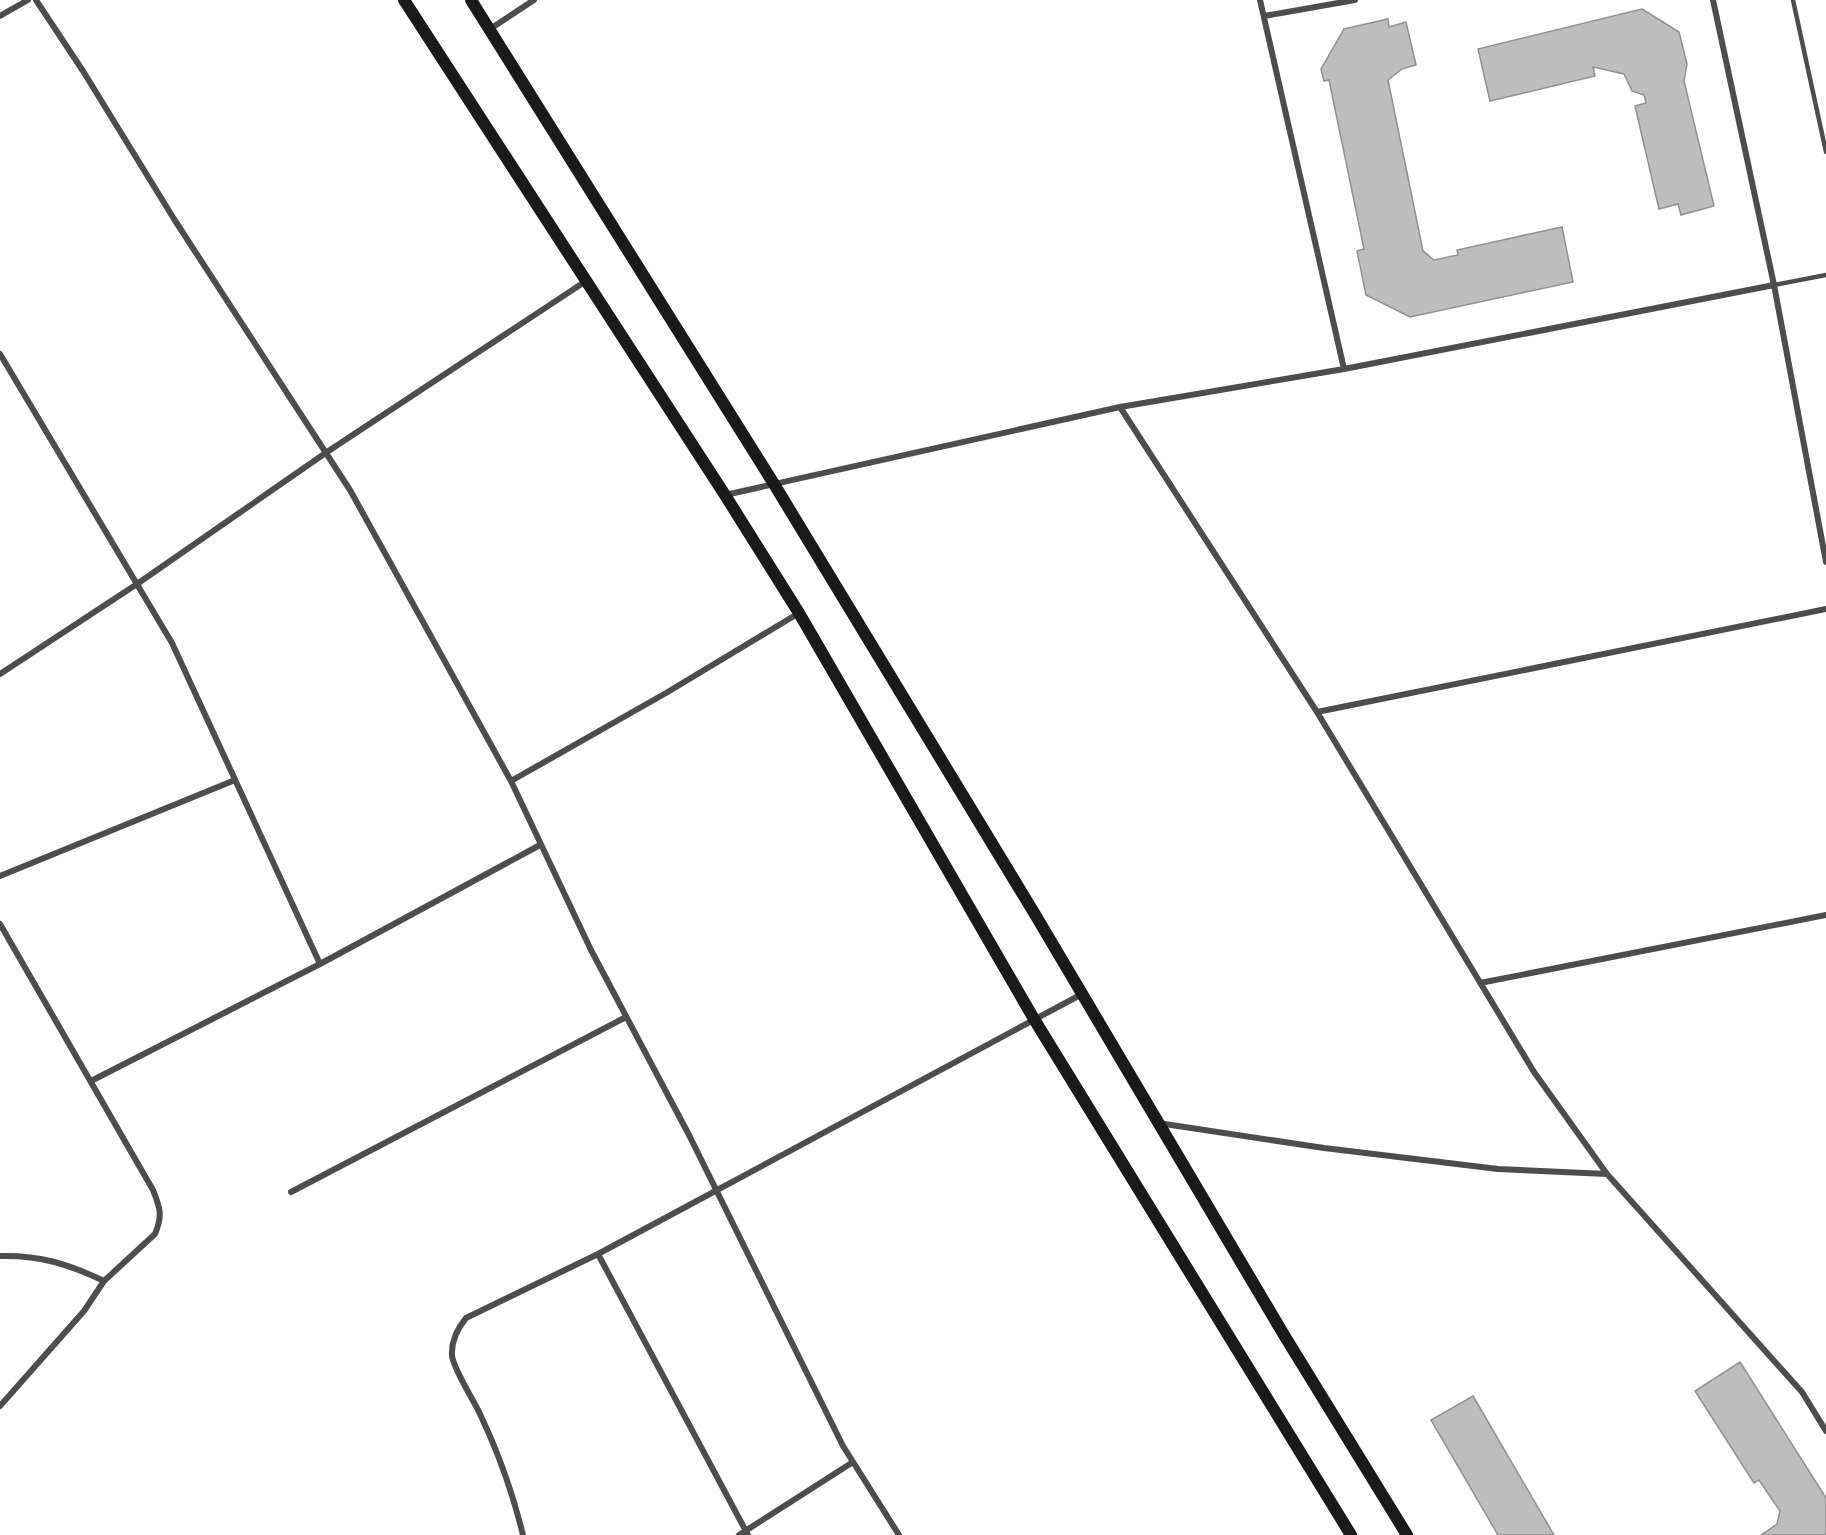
<svg xmlns="http://www.w3.org/2000/svg" width="1826" height="1535" viewBox="0 0 1826 1535" font-family="Montserrat,sans-serif">
<style>
.building{fill:#bdbdbd;stroke:#919191;stroke-width:1.5}
.lines{fill:none;stroke-linecap:round;stroke-linejoin:round}
.service{stroke:#4d4d4d;stroke-width:4.5}
.minor{stroke:#4d4d4d;stroke-width:6}
.secondary{stroke:#1a1a1a;stroke-width:12}
</style>
<rect width="100%" height="100%" fill="#fff"/>
<!-- building -->
<path class="building" d="M 1642,9 L 1679,32 L 1687,64 L 1684,81 L 1714,206 L 1681,215 L 1678,204 L 1659,209 L 1635,106 L 1646,103 L 1644,95 L 1632,91 L 1624,74 L 1593,67 L 1595,76 L 1490,101 L 1478,49 Z
M 1388,19 L 1389,27 L 1406,22 L 1416,65 L 1402,69 L 1388,80 L 1423,251 L 1434,260 L 1458,255 L 1457,250 L 1562,227 L 1573,282 L 1410,317 L 1366,295 L 1357,251 L 1364,249 L 1329,80 L 1324,81 L 1321,69 L 1344,29 Z
M 1740,1362 L 1826,1498 L 1826,1535 L 1761,1535 L 1777,1524 L 1780,1511 L 1759,1480 L 1754,1483 L 1695,1391 Z
M 1473,1396 L 1554,1535 L 1498,1535 L 1431,1420 Z"/>
<g class="lines">
<!-- service -->
<path class="service" d="M 1793,0 L 1826,152
M 1774,285 L 1826,275"/>
<!-- minor -->
<path class="minor" d="M 36,0 L 83,71 L 174,219 L 350,490 L 511,781 L 591,950 L 689,1135 L 843,1446 L 899,1535
M 1260,0 L 1344,369
M 1713,0 L 1774,285 L 1826,562
M 0,16 L 28,0
M 1264,16 L 1355,0
M 490,29 L 534,0
M 0,354 L 172,643 L 320,964
M 1120,407 L 1317,712 L 1534,1072 L 1607,1174 L 1802,1392 L 1826,1431
M 725,495 L 1120,407 L 1344,369 L 1774,285
M 0,674 L 137,584 L 327,452 L 586,281
M 1317,712 L 1826,609
M 511,781 L 666,693 L 799,613
M 0,876 L 235,780
M 0,924 L 153,1190 C 160,1208 163,1215 155,1234 L 104,1281 L 84,1311 L 0,1406
M 1480,983 L 1826,915
M 91,1081 L 320,964 L 540,845
M 1158,1123 L 1324,1148 L 1498,1169 L 1607,1174
M 291,1192 L 626,1017
M 598,1254 L 748,1535
M 0,1256 C 40,1255 68,1264 104,1281
M 523,1535 C 513,1494 498,1452 480,1414 C 473,1399 454,1370 452,1356 C 451,1341 457,1329 466,1318 L 598,1254 L 1082,994
M 739,1535 L 853,1462"/>
<!-- secondary -->
<path class="secondary" d="M 404,0 L 725,495 L 799,613 L 1034,1019 L 1351,1535
M 471,0 L 774,484 L 1036,916 L 1284,1335 L 1407,1535"/>
</g>
</svg>
